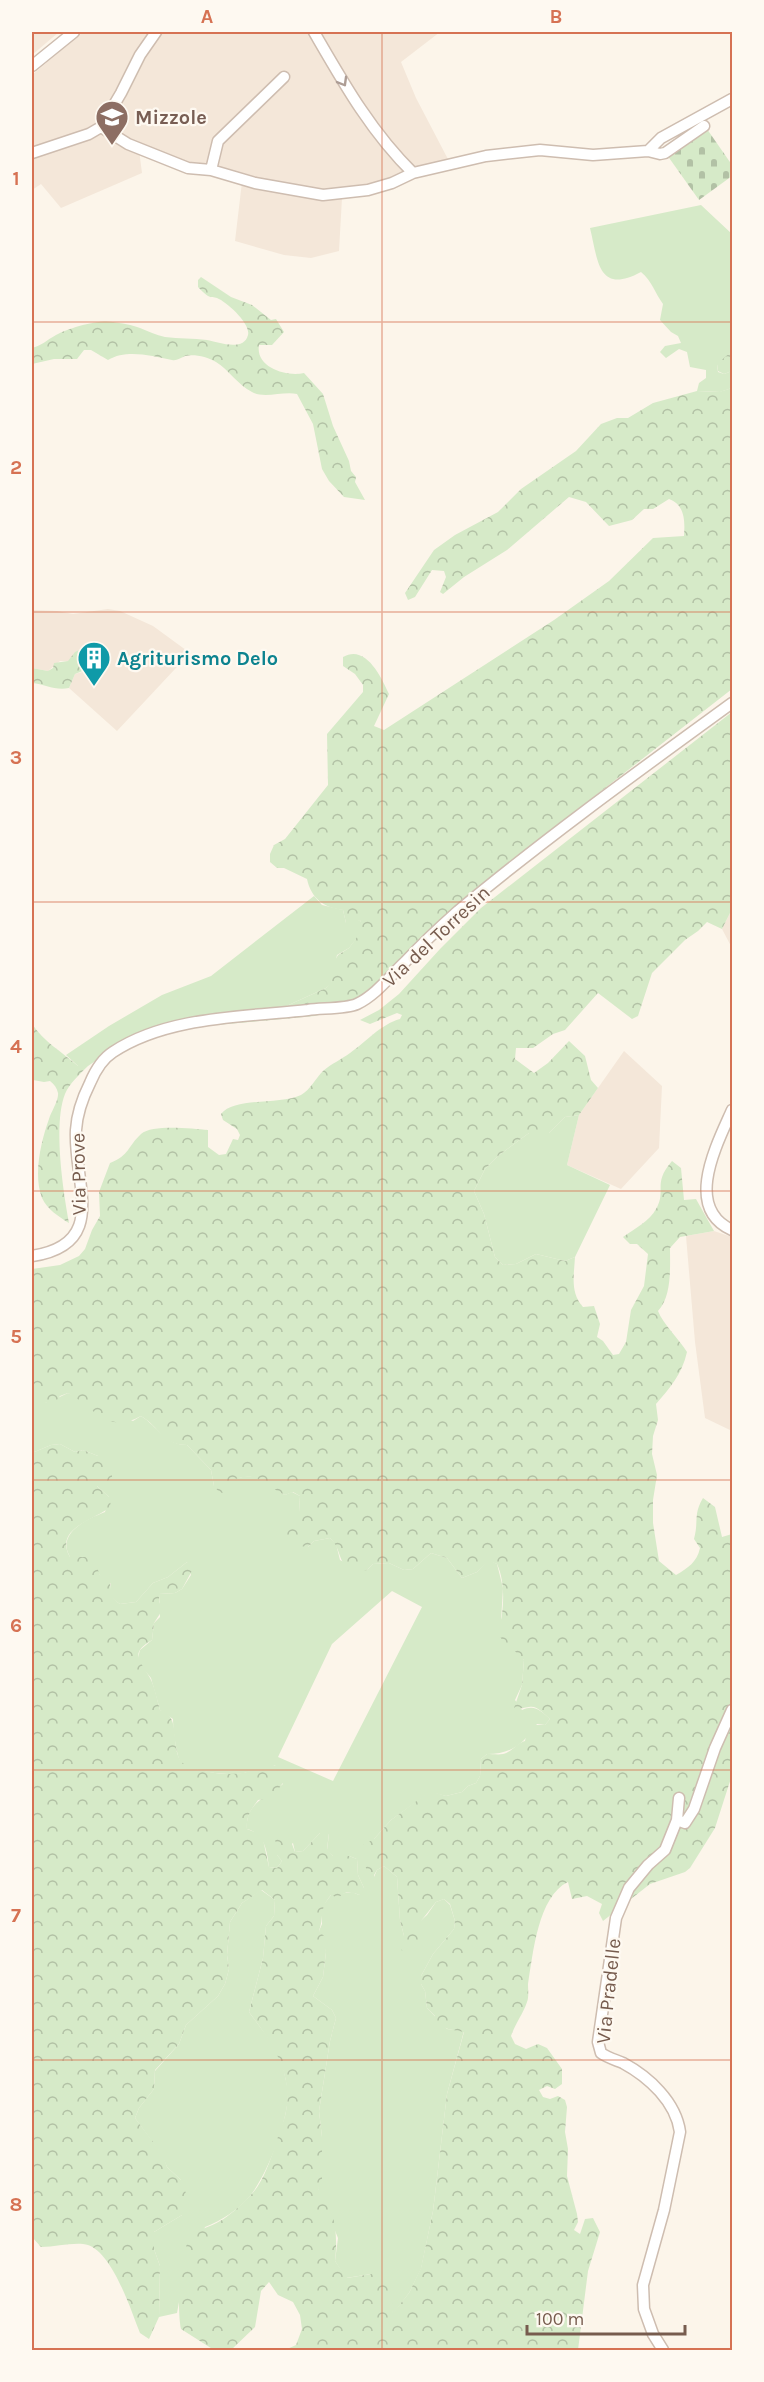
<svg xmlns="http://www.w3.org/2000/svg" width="764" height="2382" viewBox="0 0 764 2382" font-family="Karla,sans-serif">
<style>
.residential{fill:#f4e7d9}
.green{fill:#d6eac8;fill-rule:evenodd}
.forest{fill:url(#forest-crowns)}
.cemetery{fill:url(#cemetery-stones)}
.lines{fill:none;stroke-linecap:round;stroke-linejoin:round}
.minor-casing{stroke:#cebdb0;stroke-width:13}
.minor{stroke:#fff;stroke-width:10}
.oneway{stroke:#ad9d95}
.grid{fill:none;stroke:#d67253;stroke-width:1.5;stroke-opacity:0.55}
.labels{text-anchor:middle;stroke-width:4.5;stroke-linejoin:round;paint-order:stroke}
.education-label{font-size:20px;font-weight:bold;fill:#785e54;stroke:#fef9f1;text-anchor:start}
.culture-label{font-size:20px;font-weight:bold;fill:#0d838f;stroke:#fef9f1;text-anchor:start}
.street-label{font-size:20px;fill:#775c4e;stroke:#fef9f1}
.neatline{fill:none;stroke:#d67253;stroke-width:2}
.grid-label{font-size:20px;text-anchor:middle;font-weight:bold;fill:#d67253}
</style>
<defs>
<pattern id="forest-crowns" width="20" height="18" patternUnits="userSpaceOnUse" patternTransform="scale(1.5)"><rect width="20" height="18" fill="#d6eac8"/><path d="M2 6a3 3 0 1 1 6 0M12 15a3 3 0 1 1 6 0" fill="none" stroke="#b2c1a5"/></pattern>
<pattern id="cemetery-stones" width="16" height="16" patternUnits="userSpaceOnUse" patternTransform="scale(1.5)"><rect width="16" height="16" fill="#d6eac8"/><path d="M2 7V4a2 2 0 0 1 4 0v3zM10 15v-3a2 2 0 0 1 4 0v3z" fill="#b2c1a5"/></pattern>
</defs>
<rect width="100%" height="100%" fill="#fcf5ea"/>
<!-- residential -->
<path class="residential" d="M 32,32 L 59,32 L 32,55 Z
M 83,32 L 440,32 L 401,62 L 416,98 L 450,163 L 385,187 L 342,198 L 339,251 L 311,258 L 284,255 L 235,241 L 242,182 L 139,150 L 142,173 L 61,208 L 41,184 L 32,190 L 32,75 Z
M 108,609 L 120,611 L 153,626 L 190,653 L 117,731 L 69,688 L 75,674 L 86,671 L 68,661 L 60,661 L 48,671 L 32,668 L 32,610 L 57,611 L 73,614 Z
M 732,909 L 732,948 L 722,929 Z
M 624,1051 L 662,1086 L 659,1148 L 621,1189 L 567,1165 L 579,1115 Z
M 714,1231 L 732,1237 L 732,1431 L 705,1418 L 695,1342 L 686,1236 Z"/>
<!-- green -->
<path class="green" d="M 701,205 L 732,234 L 732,351 L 717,365 L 718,372 L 724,374 L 732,371 L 732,388 L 720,392 L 697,391 L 699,383 L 706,378 L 706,370 L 690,367 L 687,352 L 679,349 L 666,358 L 660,352 L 665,346 L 681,343 L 678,336 L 671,332 L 660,320 L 663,304 C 655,293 652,281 641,272 C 598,295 598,261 590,228 Z
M 314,896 L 322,905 L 343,910 L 346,923 L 360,920 L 364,929 L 349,948 L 337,955 L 331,984 L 326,988 L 271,1013 L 261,1021 L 181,1028 L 113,1049 L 88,1066 L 78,1066 L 66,1055 L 109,1026 L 162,995 L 211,976 Z
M 579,1115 L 567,1165 L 610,1185 L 575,1257 L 565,1261 L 536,1254 L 516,1264 L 503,1265 L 495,1257 L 484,1214 L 474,1191 L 485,1169 L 498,1156 L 529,1133 L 549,1133 L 565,1117 Z
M 68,1393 L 133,1421 L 141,1416 C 157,1426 166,1445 187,1445 L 211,1470 L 214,1486 C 230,1480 249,1471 265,1481 C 273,1485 277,1491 285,1495 L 292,1492 L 300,1496 L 299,1512 L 308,1547 L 314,1541 L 330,1538 L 336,1544 L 340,1560 L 359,1570 L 367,1570 L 373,1564 L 389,1563 L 404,1570 L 413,1569 L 431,1553 L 447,1558 L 462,1578 L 477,1572 L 489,1560 L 497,1564 L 503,1588 L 501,1621 L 524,1660 L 522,1685 L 515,1700 L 522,1710 C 535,1704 541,1711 550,1719 L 545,1725 L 537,1724 C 523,1744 512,1754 487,1754 L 481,1759 L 480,1776 L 476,1783 L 468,1786 L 462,1792 L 446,1796 L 430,1792 L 391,1820 L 374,1839 L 374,1877 L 377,1870 L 384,1866 L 397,1877 L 400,1920 L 404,1936 L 427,1915 L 436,1902 L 444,1899 L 450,1905 L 455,1921 L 454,1929 L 433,1954 L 421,1976 L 421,1984 L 425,1991 L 427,2008 L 447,2029 L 464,2031 L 447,2094 L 433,2211 L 421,2269 L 409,2293 L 393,2314 L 391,2307 L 371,2274 L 346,2278 L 335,2261 L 338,2238 L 318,2189 L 322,2137 L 319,2111 L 330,2041 L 336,2018 L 332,2010 L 313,1996 L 323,1977 L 326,1952 L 319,1931 L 322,1924 L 322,1907 L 331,1895 L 352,1892 L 359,1895 L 364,1888 L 358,1875 L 357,1859 L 349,1856 L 333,1856 L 327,1850 L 329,1834 L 320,1833 L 303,1851 L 295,1852 L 293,1843 L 277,1855 L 282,1861 L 277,1868 L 269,1867 C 267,1851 265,1834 247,1829 C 245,1803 266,1798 283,1784 L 275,1765 C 264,1765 255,1771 244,1773 C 231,1776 187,1772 180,1761 C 176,1753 173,1728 173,1719 L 160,1710 L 151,1678 L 141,1666 L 138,1658 L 140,1650 L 152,1640 L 154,1623 L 160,1617 L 159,1594 L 175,1593 L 182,1589 L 191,1575 L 187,1562 L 168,1577 L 153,1583 L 136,1602 L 120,1604 C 112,1599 109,1594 111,1584 L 100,1575 L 86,1557 L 70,1557 C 56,1533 87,1519 105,1512 L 109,1497 L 96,1485 L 98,1456 L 83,1450 L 75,1452 L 60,1444 L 51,1445 L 32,1453 L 32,1399 L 40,1399 L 47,1403 ZM 392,1591 L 422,1607 L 333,1781 L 278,1757 L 332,1644 Z
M 261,1890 L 275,1900 L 274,1916 L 266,1926 L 263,1958 L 249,2012 C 263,2031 278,2048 284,2071 C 285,2078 288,2087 288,2094 C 288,2121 267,2175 250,2196 C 239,2209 221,2221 205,2227 L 179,2302 L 177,2313 L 159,2317 L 160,2266 L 154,2249 L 154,2232 L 182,2215 L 181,2180 L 167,2167 L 162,2155 L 135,2118 L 139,2108 L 154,2089 L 155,2071 L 179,2044 L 186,2025 L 218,1996 L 225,1984 L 229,1969 L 227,1955 L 230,1922 L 242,1903 Z"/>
<!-- forest -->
<path class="forest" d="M 201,277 L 231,297 L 252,305 L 271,320 L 276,319 L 284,332 L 272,345 L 259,345 C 255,368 287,377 304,373 L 323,394 L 333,426 L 349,461 L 351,471 L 356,477 L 355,482 L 365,500 L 344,497 L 329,481 L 322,469 L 313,424 L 297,394 C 283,391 264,399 252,392 C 238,385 229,370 216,362 C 207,357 195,354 185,356 C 180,358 177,361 172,360 C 151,356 127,349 108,360 L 91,350 L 84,350 L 77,359 L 54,359 L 32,364 L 32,348 C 41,346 47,340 56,335 C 68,328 99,319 113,322 C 120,323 133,325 140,328 C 148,331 156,335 165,337 C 179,339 193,338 207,340 C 218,342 244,352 248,335 C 251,324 227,302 217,298 C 214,297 211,298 208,296 C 205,294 201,290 198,287 L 198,280 Z
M 732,351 L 732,371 L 724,374 L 718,371 L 717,364 Z
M 732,388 L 732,689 L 464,898 L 421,940 L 381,985 L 347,1007 L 315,1016 L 261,1021 L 271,1013 L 326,988 L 331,983 L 333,964 L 338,955 L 349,948 L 363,929 L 360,920 L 349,926 L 346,923 L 343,910 C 324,908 311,898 307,879 L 284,868 L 277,868 L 270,862 L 270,854 L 274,845 L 285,839 L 328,785 L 327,734 L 363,692 L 363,685 L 355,674 L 343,666 L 343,657 C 366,644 381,677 389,694 L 374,726 L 384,730 L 554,620 L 609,581 L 653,538 L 684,536 C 685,521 685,505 669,499 L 653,509 L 644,509 L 632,520 L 609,526 L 586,502 L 569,497 L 507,550 L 464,577 L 443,594 L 440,592 L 446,577 L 444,571 L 432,570 L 415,597 L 408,600 L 405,593 L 434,550 L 455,535 L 498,512 L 521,489 L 576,451 L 601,424 L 617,418 L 628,418 L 653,403 L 697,391 L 719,392 Z
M 81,649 L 89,655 L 90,668 L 75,674 L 69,688 C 55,691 45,684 32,683 L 32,668 L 48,671 L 53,668 L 54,663 L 68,661 L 75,652 Z
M 732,712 L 732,909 L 722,929 L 707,922 L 698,931 L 685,940 L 652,973 L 638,1016 L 632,1019 L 598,993 L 565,1030 L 553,1034 L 533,1048 L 516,1048 L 515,1059 L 534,1073 L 548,1063 L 569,1041 L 585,1056 L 591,1080 L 598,1088 L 579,1115 L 565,1117 L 549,1133 L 529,1133 L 498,1156 L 485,1169 L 474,1191 L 484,1214 L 495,1257 L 503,1265 L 516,1264 L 536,1254 L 565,1261 L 575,1257 C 574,1275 570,1293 583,1307 L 594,1306 L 600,1324 L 597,1337 L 603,1341 L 613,1355 L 619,1354 L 626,1342 L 631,1310 L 644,1286 L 648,1254 L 637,1244 L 630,1244 L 623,1237 C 634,1229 650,1221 656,1209 C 667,1190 652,1184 672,1161 L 681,1168 L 684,1200 L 696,1199 L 714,1231 L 680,1237 L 670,1248 C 670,1268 672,1296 658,1311 C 663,1324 679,1339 687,1352 C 682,1374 670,1388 656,1404 L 658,1420 L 653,1436 L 652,1454 L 657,1475 L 653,1500 L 653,1523 L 659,1561 L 676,1575 C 688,1568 697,1562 700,1548 L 694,1539 C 699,1520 693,1515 703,1498 L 715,1507 L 722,1537 L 732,1534 L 732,1775 L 715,1828 L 690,1868 L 685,1872 L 650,1884 L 603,1921 L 599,1913 L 602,1904 L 587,1896 L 572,1899 L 568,1882 C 538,1896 533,1954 528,1984 C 528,1990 529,1997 527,2002 C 523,2014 515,2024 511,2036 L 515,2044 L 526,2049 L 538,2044 L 547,2048 L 562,2069 L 562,2084 L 555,2089 L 547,2086 L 539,2090 L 543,2097 L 550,2099 L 558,2096 L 565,2100 L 567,2107 L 565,2132 L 568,2149 L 567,2176 L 577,2214 L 578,2222 L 574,2230 L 580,2234 L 585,2219 L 593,2218 L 600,2232 L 588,2271 L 578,2350 L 285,2350 L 296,2345 L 302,2329 L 300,2315 L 293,2302 L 278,2295 L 269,2282 L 261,2291 L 255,2327 L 231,2350 L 214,2350 L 181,2329 C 177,2310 178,2250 192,2236 C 200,2228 211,2227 220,2221 C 228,2217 241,2205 248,2198 C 262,2185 269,2164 275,2146 C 278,2136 282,2126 285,2116 C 295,2074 272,2043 249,2012 L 263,1958 L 266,1926 L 274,1916 L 275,1900 L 262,1890 L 242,1903 L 230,1922 L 227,1955 L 229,1969 L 225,1984 L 218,1996 L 186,2025 L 179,2044 L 155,2070 L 154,2089 L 139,2108 L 135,2118 L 163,2155 L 167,2167 L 181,2180 L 187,2196 L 182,2215 L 154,2232 L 154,2249 L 160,2266 L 159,2317 L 149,2339 L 140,2333 C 131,2311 111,2246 83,2244 C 69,2243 55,2247 41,2247 L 32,2237 L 32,1453 L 51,1445 L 60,1444 L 75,1452 L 83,1450 L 98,1456 L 107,1454 L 112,1470 L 112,1478 L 105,1483 L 97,1486 L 109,1497 L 111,1506 C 97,1520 53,1527 70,1557 L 86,1557 L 94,1560 L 100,1575 L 108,1576 C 113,1588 108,1596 120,1604 L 136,1602 L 153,1583 L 168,1577 L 187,1562 L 194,1567 L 182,1589 L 175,1593 L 159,1594 L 159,1602 L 163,1609 L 154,1623 L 152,1640 C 128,1654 141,1661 150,1678 C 155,1687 157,1700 160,1710 C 185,1716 166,1758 188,1766 C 204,1772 225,1776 242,1773 C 252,1772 263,1763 273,1765 C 280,1766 283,1771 287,1776 C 283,1785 277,1788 275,1797 L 258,1800 C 251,1810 246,1816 247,1829 L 262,1835 L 269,1867 L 277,1868 L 282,1861 L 277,1855 L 275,1838 L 282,1833 L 289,1836 L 295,1852 L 303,1851 L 320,1833 L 329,1833 L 327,1849 L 333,1856 L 349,1856 L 357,1859 L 358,1875 L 364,1888 L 364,1892 L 359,1895 C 350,1891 345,1891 338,1898 L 331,1895 C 318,1911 325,1914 319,1931 L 324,1936 L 326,1952 L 323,1977 L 313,1996 L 332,2010 L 336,2018 L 330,2041 L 319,2111 L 322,2137 L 322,2179 L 318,2189 C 336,2207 338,2237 335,2261 L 347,2278 L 371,2274 L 386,2276 L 390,2283 L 393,2313 L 409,2293 L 421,2268 L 433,2211 L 447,2094 L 464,2032 L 448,2029 L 432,2022 L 435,2016 L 427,2008 L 425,1991 L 421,1984 L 421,1976 L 433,1954 L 454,1929 L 455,1921 L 450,1904 L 444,1899 L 436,1902 L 421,1921 L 421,1937 L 411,1950 L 402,1951 L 400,1944 L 404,1936 L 400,1920 L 397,1877 L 384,1866 L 377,1870 L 370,1882 L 360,1847 L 374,1839 L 391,1820 L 430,1791 L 446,1796 L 462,1792 L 468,1786 L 476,1783 L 480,1776 L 481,1759 L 487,1754 C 492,1754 499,1755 503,1754 C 512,1752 517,1743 525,1741 L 528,1725 L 545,1725 L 550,1719 C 544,1714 537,1705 529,1707 C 522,1708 521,1709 514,1708 L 522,1685 L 524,1660 C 517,1652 506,1645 500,1637 C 495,1629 502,1622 502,1614 C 504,1598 504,1579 497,1564 L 489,1561 L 477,1572 L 462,1578 L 447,1558 L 431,1553 L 413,1569 L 404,1570 L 389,1563 L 373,1564 L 367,1570 L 351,1573 C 338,1562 341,1548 330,1538 L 314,1541 L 308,1547 L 300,1546 L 287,1537 L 285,1520 L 299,1512 L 300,1496 L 293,1492 L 285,1495 C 264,1486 259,1470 233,1480 L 226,1494 L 219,1492 L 214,1486 L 211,1470 L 187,1445 C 162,1445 160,1427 141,1416 C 107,1435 95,1408 68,1393 L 60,1396 L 55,1403 L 47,1403 L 32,1399 L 32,1269 L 60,1265 L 79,1256 L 85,1249 L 92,1230 L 100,1216 L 99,1192 L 110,1163 C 130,1155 127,1147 141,1134 C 153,1124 192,1129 208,1130 L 208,1147 L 219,1155 L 226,1154 L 233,1139 L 238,1140 L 240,1135 L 237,1129 L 223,1120 L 221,1114 C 234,1097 280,1105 301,1095 C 310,1090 316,1078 323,1071 C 331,1064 342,1059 350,1053 C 366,1042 381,1024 400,1019 L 402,1015 L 397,1013 L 370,1024 L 360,1020 L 379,1010 L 399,994 L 440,949 L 481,908 Z
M 32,1024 C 44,1042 61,1051 78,1066 L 88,1066 C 80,1074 69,1084 65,1094 C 53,1124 63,1191 69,1223 C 59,1217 47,1209 42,1198 C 33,1175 41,1141 49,1119 C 51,1112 59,1100 58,1093 C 57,1088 54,1084 50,1081 L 44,1082 L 33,1080 L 32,1083 Z"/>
<!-- cemetery -->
<path class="cemetery" d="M 707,129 L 732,165 L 732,176 L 699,200 L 667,155 Z"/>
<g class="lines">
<defs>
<path id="minor" d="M 314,32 C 343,82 371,132 413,173
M 32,66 L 74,32
M 101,127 L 128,144 L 188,168 L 211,170 L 255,183 L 323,195 L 368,190 L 392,183 L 413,173 L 486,156 L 540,150 L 593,155 L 648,151 L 660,154 L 665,153 L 704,126
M 648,151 L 661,138 L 732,99
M 32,153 L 89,134 L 101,127 L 121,93 L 140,55 L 156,32
M 211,170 L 218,141 L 284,77
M 732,1110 C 717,1144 683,1208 732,1230
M 32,1256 C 110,1244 73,1183 76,1130 C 77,1113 83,1097 90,1083 C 95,1071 102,1059 113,1052 C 167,1016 245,1017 308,1010 C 321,1008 346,1009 357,1004 C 376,995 390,976 405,962 C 422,944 440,927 458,911 C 547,837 640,770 732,703
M 679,1798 L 677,1820 L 685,1823 L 694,1809 L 715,1748 L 732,1710
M 663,2350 L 653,2334 L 644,2309 L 643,2285 L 664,2210 L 680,2132 C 676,2102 649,2077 623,2063 C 616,2060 608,2058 601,2053 L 598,2042 L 616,1918 L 629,1888 L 648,1865 L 665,1850 L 677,1820"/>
</defs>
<!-- minor casing -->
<use href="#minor" class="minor-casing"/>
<!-- minor -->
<use href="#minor" class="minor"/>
</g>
<!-- one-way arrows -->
<defs><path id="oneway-chevron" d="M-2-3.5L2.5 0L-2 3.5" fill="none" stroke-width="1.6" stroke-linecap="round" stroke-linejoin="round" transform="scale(1.5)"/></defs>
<use class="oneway" href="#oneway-chevron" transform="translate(343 82) rotate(60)"/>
<!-- grid -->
<path class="grid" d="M 382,32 L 382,2350M 32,322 L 732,322M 32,612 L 732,612M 32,902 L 732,902M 32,1191 L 732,1191M 32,1480 L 732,1480M 32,1770 L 732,1770M 32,2060 L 732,2060"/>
<!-- icons -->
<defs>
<symbol id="school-pin" viewBox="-11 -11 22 30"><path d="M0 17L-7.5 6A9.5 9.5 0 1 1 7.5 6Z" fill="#8d6e63" stroke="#fef9f1"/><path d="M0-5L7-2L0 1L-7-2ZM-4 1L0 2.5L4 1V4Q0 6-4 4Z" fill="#fff"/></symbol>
<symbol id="building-pin" viewBox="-11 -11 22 30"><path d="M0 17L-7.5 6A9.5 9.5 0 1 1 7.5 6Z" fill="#0f9aa8" stroke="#fef9f1"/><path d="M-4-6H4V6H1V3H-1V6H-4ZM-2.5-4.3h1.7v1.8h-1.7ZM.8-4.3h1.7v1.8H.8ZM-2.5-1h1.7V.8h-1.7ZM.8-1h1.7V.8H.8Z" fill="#fff"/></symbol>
</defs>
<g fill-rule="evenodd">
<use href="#school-pin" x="93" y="98" width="38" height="52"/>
<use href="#building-pin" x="75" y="639" width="38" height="52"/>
</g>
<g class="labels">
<!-- education labels -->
<g class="education-label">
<text x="135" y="124">Mizzole</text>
</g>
<!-- culture labels -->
<g class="culture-label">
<text x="117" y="665">Agriturismo Delo</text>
</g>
<!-- street labels -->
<g class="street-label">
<text transform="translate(436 936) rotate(-43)" y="7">Via del Torresin</text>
<text transform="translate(78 1174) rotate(-91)" y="7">Via Prove</text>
<text transform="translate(608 1991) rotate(-84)" y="7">Via Pradelle</text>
</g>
</g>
<!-- border -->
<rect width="764" height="2382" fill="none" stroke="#fef9f1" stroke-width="66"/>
<!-- scale -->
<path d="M527 2325v9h158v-9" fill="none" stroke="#775c4e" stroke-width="3"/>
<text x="536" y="2325" font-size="18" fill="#775c4e" stroke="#fef9f1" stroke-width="4.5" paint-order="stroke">100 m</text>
<rect x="33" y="33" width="698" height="2316" class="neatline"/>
<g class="grid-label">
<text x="207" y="23">A</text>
<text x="556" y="23">B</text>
<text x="16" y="185">1</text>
<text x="16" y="474">2</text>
<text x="16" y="764">3</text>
<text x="16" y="1053">4</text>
<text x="16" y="1343">5</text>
<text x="16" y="1632">6</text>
<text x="16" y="1922">7</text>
<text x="16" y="2211">8</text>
</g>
</svg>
